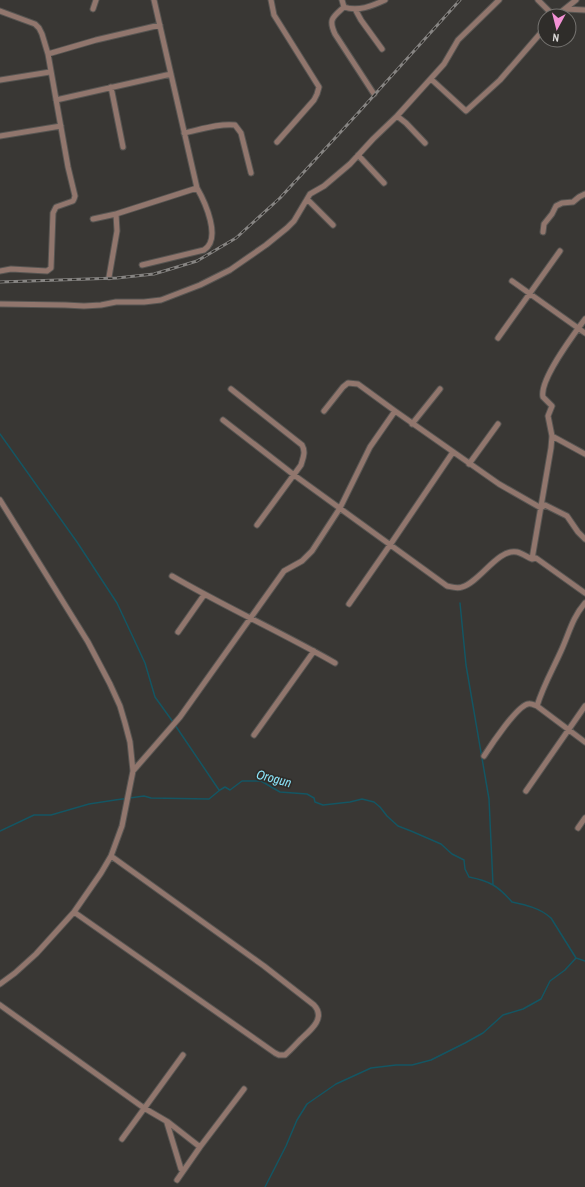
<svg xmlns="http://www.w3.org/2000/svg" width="585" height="1187" viewBox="0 0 585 1187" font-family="'Archivo Narrow',sans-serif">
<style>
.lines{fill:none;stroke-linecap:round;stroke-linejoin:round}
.stream{stroke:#145663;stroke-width:1.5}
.minor-casing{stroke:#575552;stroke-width:7}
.minor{stroke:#91766d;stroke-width:5}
.rail-casing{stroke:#868482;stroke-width:3}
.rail{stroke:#2f2d2a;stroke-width:1.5;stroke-dasharray:4.5;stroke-linecap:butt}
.labels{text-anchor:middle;stroke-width:3.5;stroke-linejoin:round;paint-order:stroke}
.water-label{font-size:13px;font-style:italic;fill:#8ce5fa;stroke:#2f2d2a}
</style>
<rect width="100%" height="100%" fill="#393734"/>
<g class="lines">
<!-- stream -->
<path class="stream" d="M 0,434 L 77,542 L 117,603 L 145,663 L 155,697 L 173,722
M 460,603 L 466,665 L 489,799 L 493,885
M 175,725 L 219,790
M 0,831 L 34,815 L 51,815 L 89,804 L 115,800 L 144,796 L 151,798 L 209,799 L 220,790 L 225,787 L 230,790 L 242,781 L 261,781 L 280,792 L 307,794 L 314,798 L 315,802 L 323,805 L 350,802 L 362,799 L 374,802 L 380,807 L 387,816 L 398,826 L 411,831 L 441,844 L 452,854 L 464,860 L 465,869 L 469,877 C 490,881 498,886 512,902 C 526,905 540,908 551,918 L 576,958 L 585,961
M 265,1187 L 286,1146 L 297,1120 L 307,1104 L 336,1084 L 371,1068 L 396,1065 L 412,1065 L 431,1060 L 465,1043 L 483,1033 L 503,1015 L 523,1009 L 541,999 L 550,981 L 565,970 L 576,958"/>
<defs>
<path id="minor" d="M 271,0 L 274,15 L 319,87 L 317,94 L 314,100 L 277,142
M 342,0 L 344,7
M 538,0 L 554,16
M 344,7 C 333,17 328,19 335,34 L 374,94
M 344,7 C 358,12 372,6 385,0
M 93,9 L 96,0
M 355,9 L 361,20 L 382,49
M 565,9 L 585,10
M 0,11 L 35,24 L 39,28 L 42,34 L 48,54 L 68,167 L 75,196 L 74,199 L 73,201 L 56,207 L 53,213 L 51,268 L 47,271 L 11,269 L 0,271
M 556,16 L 576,0
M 48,54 L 96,40 L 160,25
M 431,79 L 466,111 L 500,80 L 545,28
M 0,80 L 50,72
M 111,87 L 123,147
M 56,100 L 171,74
M 397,116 L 406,123 L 425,143
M 184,133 C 199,130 219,123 235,125 L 241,133 L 251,173
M 0,136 L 61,126
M 358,155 L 384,183
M 307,199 L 333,225
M 93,219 L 116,214 L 197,188
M 543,232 L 544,224 L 552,214 L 556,206 L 562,203 L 573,202 L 579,197 L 585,194
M 142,265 L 204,250 C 222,239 205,202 197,188 L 154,0
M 109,277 L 117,231 L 116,214
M 512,281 L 585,333
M 0,304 L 65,305 L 84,306 L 101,305 L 116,302 L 144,302 L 161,300 L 200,285 L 230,270 L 266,245 L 287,228 L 294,221 L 310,194 L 324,186 L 350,164 L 373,139 L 397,116 L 444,64 L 458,40 L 499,0
M 498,338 L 560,251
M 231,389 L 302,445 C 306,452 303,458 301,465 L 257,525
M 324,411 L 343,387 L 348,383 L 358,384 L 395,411 L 499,484 L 541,508 L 545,505 L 567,516 L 578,532 L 585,539
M 223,420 L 294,475 L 447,586 C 452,587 457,589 462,587 C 480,582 498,548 517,552 C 522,553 527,557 532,559 L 536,558 L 585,593
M 412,424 L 440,389
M 552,436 L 585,454
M 469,464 L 498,424
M 0,500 L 88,642 L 110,684 L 120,706 L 125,723 L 130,742 L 133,771 L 122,826 L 111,856 L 101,873 L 74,912 L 36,954 L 15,973 L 0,984
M 532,559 L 551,448 L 552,436 L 548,416 L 552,406 L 543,397 C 539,380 574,334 585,319
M 172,576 C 225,607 281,632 335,663
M 349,604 L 390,545 L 453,452
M 178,632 L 204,595
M 537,706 L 585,742
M 254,735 L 314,651
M 484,756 C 491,745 517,706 528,704 C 531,703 534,705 537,706 C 543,686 553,669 561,651 C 569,634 572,618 585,603
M 133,771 L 180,717 L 284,571 L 302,561 L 312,551 L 340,508 L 370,447 L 395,411
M 526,791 L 585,706
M 578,828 L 585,818
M 74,912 L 275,1053 L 279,1055 L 285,1055 C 291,1050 296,1044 301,1039 C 311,1030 326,1018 314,1005 L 264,966 L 111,856
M 0,1005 L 144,1108 L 168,1122 L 200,1147
M 168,1122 L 167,1123 L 181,1169
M 122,1139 L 183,1055
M 177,1180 L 200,1147 L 244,1089"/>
</defs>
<!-- minor casing -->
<use href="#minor" class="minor-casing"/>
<!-- minor -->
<use href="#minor" class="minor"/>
<defs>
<path id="rail" d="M 0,282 L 117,278 L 154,274 L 197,261 L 236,238 L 280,198 L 359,112 L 460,0"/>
</defs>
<!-- rail casing -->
<use href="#rail" class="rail-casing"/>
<!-- rail -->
<use href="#rail" class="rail"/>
</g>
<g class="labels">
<!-- water labels -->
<g class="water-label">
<text transform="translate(274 778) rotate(15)" y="5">Orogun</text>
</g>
</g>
<!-- north arrow -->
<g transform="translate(557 28) rotate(187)"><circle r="19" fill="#2f2d2a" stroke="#757370"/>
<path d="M0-3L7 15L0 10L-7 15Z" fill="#f391d5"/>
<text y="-6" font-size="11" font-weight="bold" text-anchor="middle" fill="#dddbda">N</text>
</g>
</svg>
